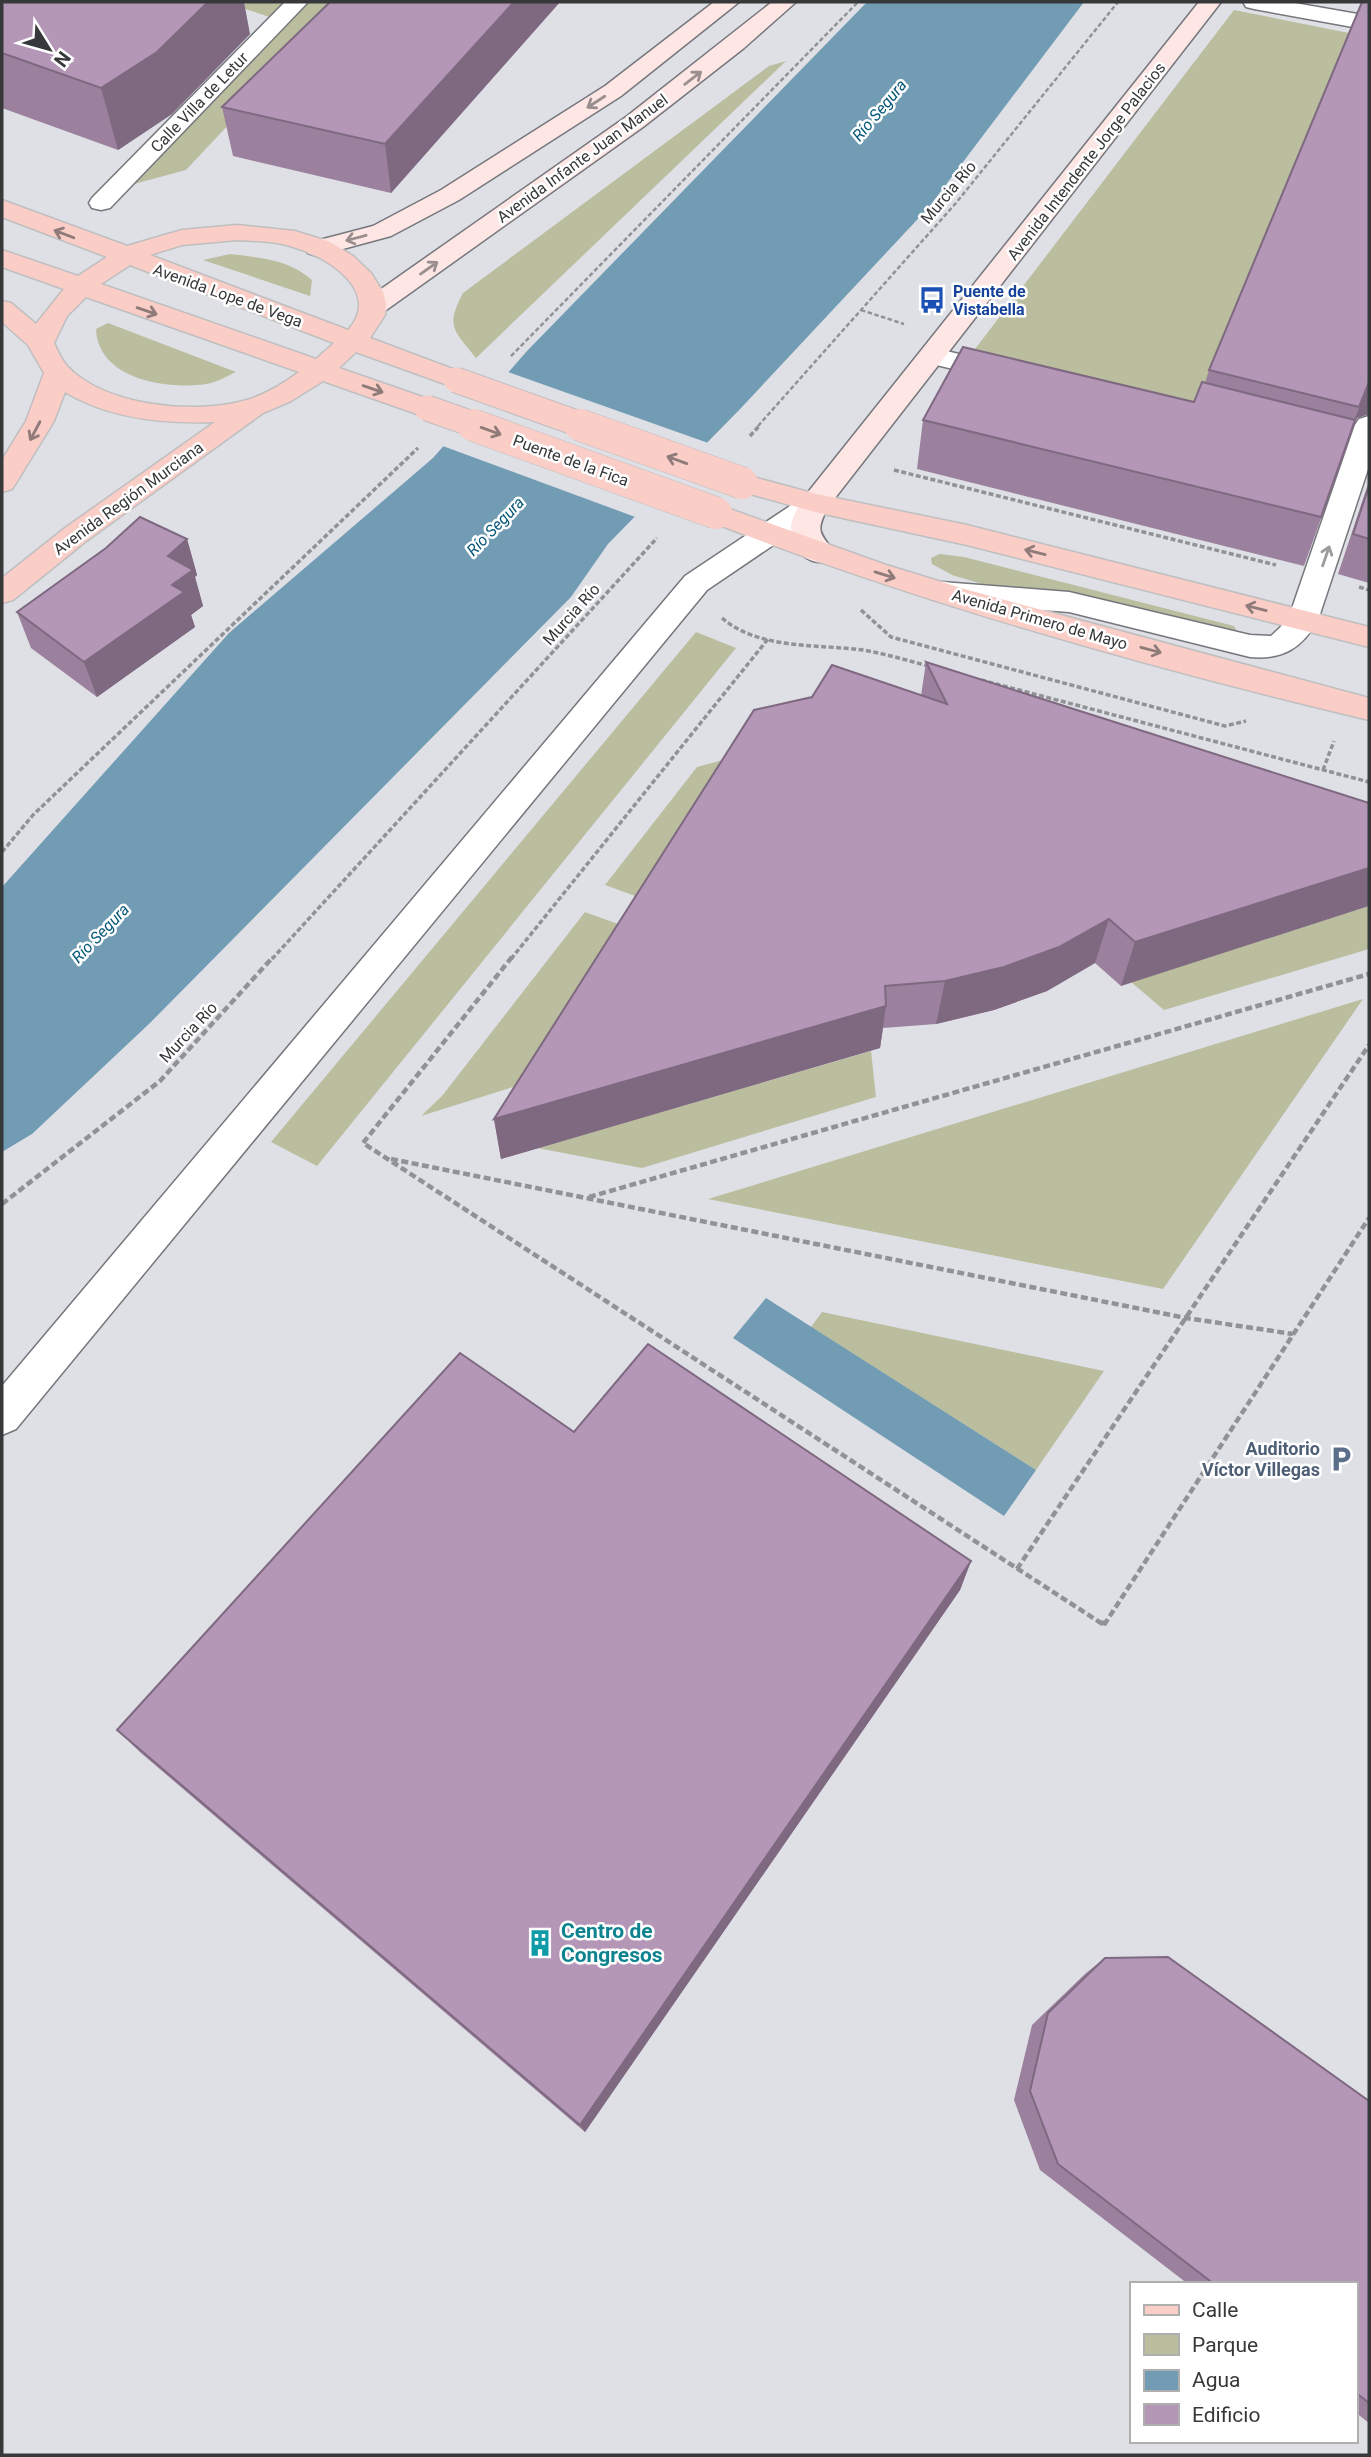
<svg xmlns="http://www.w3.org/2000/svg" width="1371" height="2457" viewBox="0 0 1371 2457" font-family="Roboto,sans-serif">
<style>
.green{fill:#babe9e}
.water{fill:#729cb3}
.pier{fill:#dee0e6}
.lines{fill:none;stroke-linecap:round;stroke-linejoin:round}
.street-casing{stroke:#75777c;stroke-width:3}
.secondary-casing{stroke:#75777c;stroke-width:3}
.primary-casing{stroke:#bfbfc0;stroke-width:3}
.path-far3{stroke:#909296;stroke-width:2.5;stroke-dasharray:4.5 2.5;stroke-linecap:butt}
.path-far2{stroke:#909296;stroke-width:3.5;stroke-dasharray:5 2.5;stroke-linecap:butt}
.path-far1{stroke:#909296;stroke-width:4.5;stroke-dasharray:7 3.5;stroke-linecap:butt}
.path{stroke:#909296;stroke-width:5;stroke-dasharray:9 4.5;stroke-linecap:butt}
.street{fill:#fff;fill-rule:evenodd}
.secondary{fill:#fde6e3;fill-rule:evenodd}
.primary{fill:#facdc7;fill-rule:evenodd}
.primary-bridge-far1-casing{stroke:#bfbfc0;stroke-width:27;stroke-linecap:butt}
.primary-bridge-casing{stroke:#bfbfc0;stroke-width:33;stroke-linecap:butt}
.primary-bridge-far1{stroke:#facdc7;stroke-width:25}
.primary-bridge{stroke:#facdc7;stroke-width:32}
.wall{fill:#9b819d}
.shaded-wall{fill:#7e6980}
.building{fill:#b496b7;stroke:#7e6980;stroke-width:2}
.oneway{stroke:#9a8f8e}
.oneway2{stroke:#8f7b79}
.oneway3{stroke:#9b9c9c}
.labels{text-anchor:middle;stroke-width:5;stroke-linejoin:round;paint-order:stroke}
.far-street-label{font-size:16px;fill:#37383a;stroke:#fff}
.far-water-label{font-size:16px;font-style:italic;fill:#055778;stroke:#fff}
.far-transit-label{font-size:16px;font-weight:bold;fill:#164399;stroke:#fff;text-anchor:start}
.service-label{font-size:18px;font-weight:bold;fill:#4e5e75;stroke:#fff;text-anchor:end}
.near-culture-label{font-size:21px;font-weight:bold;fill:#0d838f;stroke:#fff;text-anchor:start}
</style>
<rect width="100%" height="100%" fill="#dee0e6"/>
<!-- green -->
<path class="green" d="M 225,2 L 344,2 L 186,170 L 97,194 L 278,20 Z
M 1234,10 L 1354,34 L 1198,406 L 972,353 Z
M 786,61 L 476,358 C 454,330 445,327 463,293 L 769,66 Z
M 230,254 C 261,258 288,259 312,280 L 310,296 L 203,260 Z
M 108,323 L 236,372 C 227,376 216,383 206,384 C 166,390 98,379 96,329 Z
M 940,554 L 964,557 L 1234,626 L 1237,631 L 1235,633 L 982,584 L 952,575 L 932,564 L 931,558 Z
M 696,632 L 736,648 L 317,1166 L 271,1142 Z
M 756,751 L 660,905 L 605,885 L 697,767 Z
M 1369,906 L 1369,949 L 1164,1010 L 1131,982 Z
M 585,912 L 643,933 L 519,1100 L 513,1087 L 421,1116 L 442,1096 Z
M 1363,999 L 1163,1289 L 708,1199 Z
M 871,1051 L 876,1097 L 642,1168 L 537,1148 Z
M 822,1312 L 1104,1371 L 1036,1470 L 811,1327 Z"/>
<!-- water -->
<path class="water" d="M 867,2 L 1084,2 L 929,207 L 742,407 L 608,544 L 571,597 L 150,1023 L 32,1134 L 2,1152 L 2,887 L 229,633 L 433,458 L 527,351 Z
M 766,1298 L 1036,1470 L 1004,1516 L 733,1338 Z"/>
<!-- pier -->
<path class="pier" d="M 505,371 L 711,444 L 638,518 L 440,445 Z"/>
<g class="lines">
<defs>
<path id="street" d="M 285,2 L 308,2 L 110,208 L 101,210 L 92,208 L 89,203 L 92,198 Z
M 1243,2 L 1289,2 L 1369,16 L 1369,30 L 1254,9 L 1246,7 Z
M 934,348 L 1017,368 L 1021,374 L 1017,380 L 1007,382 L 924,362 L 920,356 L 924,350 Z
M 1369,416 L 1369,466 L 1318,620 C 1302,648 1283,660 1250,657 L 1069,612 L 942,602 L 931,599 L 927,592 L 931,585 L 942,582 L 1069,592 L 1250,635 L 1271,636 L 1288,620 L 1355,425 L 1359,419 Z
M 815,494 L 825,496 L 829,503 L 825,510 L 707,590 L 16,1429 L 2,1435 L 2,1386 L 685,576 L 805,496 Z"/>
<path id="secondary" d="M 714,2 L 739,2 L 621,96 L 459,200 L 391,236 L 317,256 L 308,253 L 304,248 L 308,243 L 373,226 L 441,190 L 605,86 Z
M 772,2 L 796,2 L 744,48 L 643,127 L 382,313 L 373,315 L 364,313 L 360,307 L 364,301 L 626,117 Z
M 1199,2 L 1221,2 L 828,507 C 814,534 821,532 835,554 L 830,561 C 810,567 789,550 791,527 C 792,516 799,506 805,496 Z"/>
<path id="primary" d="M 2,200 L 127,246 L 182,230 L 237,225 L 295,231 L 330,242 L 353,256 L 371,273 L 383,292 L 386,304 L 385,315 L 370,338 L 466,374 L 470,380 L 466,386 L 456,388 L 356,352 L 339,368 L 437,402 L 441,408 L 437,414 L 427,417 L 417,414 L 323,381 L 291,401 L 263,413 L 85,542 L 13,600 L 2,603 L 2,578 L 65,528 L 215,422 C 164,424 110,419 65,392 L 54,421 L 16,483 L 12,489 L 2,492 L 2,460 L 26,421 L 44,373 L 28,345 L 2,322 L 2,301 L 11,303 L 36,324 L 64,289 L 2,267 L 2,250 L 78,276 L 107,257 L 2,217 ZM 237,240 C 256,241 275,241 293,247 C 326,256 383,291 348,330 L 150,255 L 182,245 ZM 130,265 L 334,343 L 316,359 L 101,284 ZM 86,297 L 299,372 C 283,384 266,394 247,400 C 196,415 106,407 67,366 C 61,359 58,351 54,343 L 67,316 Z
M 742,474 L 816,494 L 967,525 L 1369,627 L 1369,647 L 967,545 L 815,512 L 732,489 L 728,483 L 732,477 Z
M 716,504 L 886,565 L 968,590 L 1369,698 L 1369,720 C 1146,667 920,603 706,520 L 701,513 L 706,506 Z"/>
</defs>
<!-- street casing -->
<use href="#street" class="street-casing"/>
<!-- secondary casing -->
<use href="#secondary" class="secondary-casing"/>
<!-- primary casing -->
<use href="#primary" class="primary-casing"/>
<!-- path-far3 -->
<path class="path-far3" d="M 861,310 L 904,324
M 511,356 L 858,2
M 758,426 L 956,203 L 1118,2"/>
<!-- path-far2 -->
<path class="path-far2" d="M 750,436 L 760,425
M 894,470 L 1276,565
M 1359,587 L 1369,590
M 861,610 L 891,637 L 1225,726 L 1246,721
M 722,618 C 759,650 818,644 863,650 C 887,654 909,661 932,667
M 981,680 L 1369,782
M 1323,770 L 1334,741
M 2,852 L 33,815 L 418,448
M 272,959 L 657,538
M 511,959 L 768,639"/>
<!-- path-far1 -->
<path class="path-far1" d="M 512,957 L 363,1143 L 1104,1625
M 391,1159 L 1186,1318 L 1293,1334
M 589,1197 L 1369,974
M 2,1204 L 160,1081 L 273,957
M 1017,1569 L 1369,1045
M 1104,1625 L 1369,1218"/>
<!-- path -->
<path class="path" d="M 1101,1623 L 1105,1623"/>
<!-- street -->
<use href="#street" class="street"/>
<!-- secondary -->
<use href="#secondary" class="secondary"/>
<!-- primary -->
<use href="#primary" class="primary"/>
<defs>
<path id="primary-bridge-far1" d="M 456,380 L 585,426
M 427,408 L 478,426"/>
<path id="primary-bridge" d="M 473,425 L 716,513
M 580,425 L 742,483"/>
</defs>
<!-- primary-bridge-far1 casing -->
<use href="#primary-bridge-far1" class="primary-bridge-far1-casing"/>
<!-- primary-bridge casing -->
<use href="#primary-bridge" class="primary-bridge-casing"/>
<!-- primary-bridge-far1 -->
<use href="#primary-bridge-far1" class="primary-bridge-far1"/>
<!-- primary-bridge -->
<use href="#primary-bridge" class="primary-bridge"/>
</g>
<!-- wall -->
<path class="wall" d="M 2,2 L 250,34 L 172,114 L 118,150 L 2,108 Z
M 330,2 L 560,2 L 391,193 L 233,156 L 222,107 Z
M 1369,2 L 1369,414 L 1357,418 L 1304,566 L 917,469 L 923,420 L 1194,402 L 1205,383 L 1209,370 Z
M 1369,481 L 1369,583 L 1338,574 Z
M 187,539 L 197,575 L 195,577 L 203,606 L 191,615 L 195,627 L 97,697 L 31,648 L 17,612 Z
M 926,662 L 1369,803 L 1121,986 L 1095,963 L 1047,991 L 994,1010 L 936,1024 L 883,1028 L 880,1048 L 501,1159 L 494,1119 L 921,696 Z
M 574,1432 L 971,1561 L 960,1590 L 585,2132 L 141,1753 L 117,1730 Z
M 1105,1958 L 1369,2100 L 1369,2099 L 1369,2423 L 1355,2412 L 1355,2284 L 1188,2284 L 1040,2170 L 1014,2100 L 1032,2025 L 1086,1973 Z"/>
<!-- shaded-wall -->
<path class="shaded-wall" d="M 208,2 L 244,2 L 250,34 L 172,114 L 118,150 L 101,88 Z
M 514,2 L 560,2 L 391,193 L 385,144 Z
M 1369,382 L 1369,414 L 1357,418 L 1344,447 Z
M 187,539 L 197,575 L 195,577 L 203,606 L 191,615 L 195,627 L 97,697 L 84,662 L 172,585 L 168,556 Z
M 1369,868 L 1369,906 L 1121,986 L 1135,942 Z
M 1109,919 L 1095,963 L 1047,991 L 994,1010 L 936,1024 L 945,981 Z
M 886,1006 L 880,1048 L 501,1159 L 494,1119 Z
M 971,1561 L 960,1590 L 585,2132 L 580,2125 Z"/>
<!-- building -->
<path class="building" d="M 2,2 L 208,2 L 157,52 L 101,88 L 2,53 Z
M 330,2 L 514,2 L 385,144 L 222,107 Z
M 1362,2 L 1369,2 L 1369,382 L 1359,407 L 1209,370 Z
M 963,347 L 1194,402 L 1202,382 L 1355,420 L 1321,517 L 923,420 Z
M 1369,486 L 1369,539 L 1353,534 Z
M 140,517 L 187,539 L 168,556 L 193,570 L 172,585 L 184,592 L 84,662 L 17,612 L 106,548 Z
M 926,662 L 1369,803 L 1369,868 L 1135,942 L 1109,919 L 1059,947 L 1004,967 L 945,981 L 885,986 L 886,1006 L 494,1119 L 754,710 L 812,697 L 832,665 L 947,704 Z
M 648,1344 L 971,1561 L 580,2125 L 117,1730 L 460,1353 L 574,1432 Z
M 1168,1957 L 1369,2101 L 1369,2403 L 1355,2392 L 1355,2284 L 1214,2284 L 1058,2164 L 1030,2091 L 1048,2013 L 1105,1958 Z"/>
<!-- one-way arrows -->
<defs><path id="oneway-shaft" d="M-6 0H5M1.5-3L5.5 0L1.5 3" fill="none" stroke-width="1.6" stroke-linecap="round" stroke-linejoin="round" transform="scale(1.75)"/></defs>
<g class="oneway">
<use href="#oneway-shaft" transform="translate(693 78) rotate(-38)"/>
<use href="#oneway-shaft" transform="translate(596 102) rotate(147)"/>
<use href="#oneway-shaft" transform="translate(356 238) rotate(165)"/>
<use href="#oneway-shaft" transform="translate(429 268) rotate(-35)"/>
</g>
<g class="oneway2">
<use href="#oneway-shaft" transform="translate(64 234) rotate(-159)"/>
<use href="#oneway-shaft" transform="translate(147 311) rotate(19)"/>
<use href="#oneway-shaft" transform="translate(373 389) rotate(19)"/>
<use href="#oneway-shaft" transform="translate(35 431) rotate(118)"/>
<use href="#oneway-shaft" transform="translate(491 431) rotate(20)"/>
<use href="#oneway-shaft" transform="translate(677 460) rotate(-160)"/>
<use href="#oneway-shaft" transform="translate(1035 552) rotate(-166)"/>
<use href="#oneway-shaft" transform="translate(885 575) rotate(17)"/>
<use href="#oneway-shaft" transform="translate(1256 608) rotate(-166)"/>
<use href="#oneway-shaft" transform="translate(1151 650) rotate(15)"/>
</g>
<use class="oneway3" href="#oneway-shaft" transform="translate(1326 556) rotate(-71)"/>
<!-- icons -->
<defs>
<symbol id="bus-bare" viewBox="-9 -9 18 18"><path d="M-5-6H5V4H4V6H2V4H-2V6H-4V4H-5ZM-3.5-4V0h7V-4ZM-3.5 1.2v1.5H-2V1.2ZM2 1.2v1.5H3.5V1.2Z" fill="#1a4fb4" stroke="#fff" stroke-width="2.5" paint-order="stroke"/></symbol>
<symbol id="parking-bare" viewBox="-9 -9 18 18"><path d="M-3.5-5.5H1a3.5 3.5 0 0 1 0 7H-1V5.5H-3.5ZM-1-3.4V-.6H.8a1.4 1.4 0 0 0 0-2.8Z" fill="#5c6f8a" stroke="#fff" stroke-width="2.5" paint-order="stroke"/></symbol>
<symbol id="building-bare" viewBox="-9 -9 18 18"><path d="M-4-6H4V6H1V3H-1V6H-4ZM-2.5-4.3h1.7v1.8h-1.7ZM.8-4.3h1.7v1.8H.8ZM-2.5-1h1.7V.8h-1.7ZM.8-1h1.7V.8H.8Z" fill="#0f9aa8" stroke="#fff" stroke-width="2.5" paint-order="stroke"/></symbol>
</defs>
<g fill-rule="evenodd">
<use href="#bus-bare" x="913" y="281" width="38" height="38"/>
<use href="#parking-bare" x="1322" y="1440" width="38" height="38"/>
<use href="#building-bare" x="521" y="1924" width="38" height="38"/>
</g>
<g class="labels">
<!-- far-street labels -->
<g class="far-street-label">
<text transform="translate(199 102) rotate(-46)" y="6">Calle Villa de Letur</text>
<text transform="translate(582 158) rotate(-36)" y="6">Avenida Infante Juan Manuel</text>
<text transform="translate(1086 161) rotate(-52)" y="6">Avenida Intendente Jorge Palacios</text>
<text transform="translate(948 192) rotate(-50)" y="6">Murcia Río</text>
<text transform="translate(228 295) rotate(20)" y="6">Avenida Lope de Vega</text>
<text transform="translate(571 460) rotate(20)" y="6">Puente de la Fica</text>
<text transform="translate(128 498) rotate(-36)" y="6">Avenida Región Murciana</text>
<text transform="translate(571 614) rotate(-48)" y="6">Murcia Río</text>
<text transform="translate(1040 619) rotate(16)" y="6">Avenida Primero de Mayo</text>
<text transform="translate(188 1032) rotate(-47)" y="6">Murcia Río</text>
</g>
<!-- far-water labels -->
<g class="far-water-label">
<text transform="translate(879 110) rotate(-50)" y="6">Río Segura</text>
<text transform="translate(495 526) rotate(-46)" y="6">Río Segura</text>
<text transform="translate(100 933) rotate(-46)" y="6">Río Segura</text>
</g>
<!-- far-transit labels -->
<g class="far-transit-label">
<text x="953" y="297">Puente de<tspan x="953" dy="18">Vistabella</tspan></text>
</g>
<!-- service labels -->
<g class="service-label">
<text x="1320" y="1455">Auditorio<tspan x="1320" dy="21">Víctor Villegas</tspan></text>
</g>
<!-- near-culture labels -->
<g class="near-culture-label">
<text x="561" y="1938">Centro de<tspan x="561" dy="24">Congresos</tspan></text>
</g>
</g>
<!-- border -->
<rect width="1371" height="2457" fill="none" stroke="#37383a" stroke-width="7"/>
<!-- legend -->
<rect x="1130" y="2282" width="228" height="161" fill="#ffffff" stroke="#afafb0" stroke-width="2"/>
<rect x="1144" y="2305" width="35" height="10" fill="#facdc7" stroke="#afafb0" stroke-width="2"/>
<text x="1192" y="2317" font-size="21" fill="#37383a">Calle</text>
<rect x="1144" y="2334" width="35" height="21" fill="#babe9e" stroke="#afafb0" stroke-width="2"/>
<text x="1192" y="2352" font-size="21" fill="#37383a">Parque</text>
<rect x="1144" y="2370" width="35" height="21" fill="#729cb3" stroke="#afafb0" stroke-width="2"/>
<text x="1192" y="2387" font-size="21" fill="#37383a">Agua</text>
<rect x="1144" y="2404" width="35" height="21" fill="#b496b7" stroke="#afafb0" stroke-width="2"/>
<text x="1192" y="2422" font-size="21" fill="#37383a">Edificio</text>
<!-- north arrow -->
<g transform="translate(49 49) rotate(127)" stroke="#ffffff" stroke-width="5" paint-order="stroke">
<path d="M0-5L12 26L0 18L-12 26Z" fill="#37383a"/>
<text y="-10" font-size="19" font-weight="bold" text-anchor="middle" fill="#37383a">N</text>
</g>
</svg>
